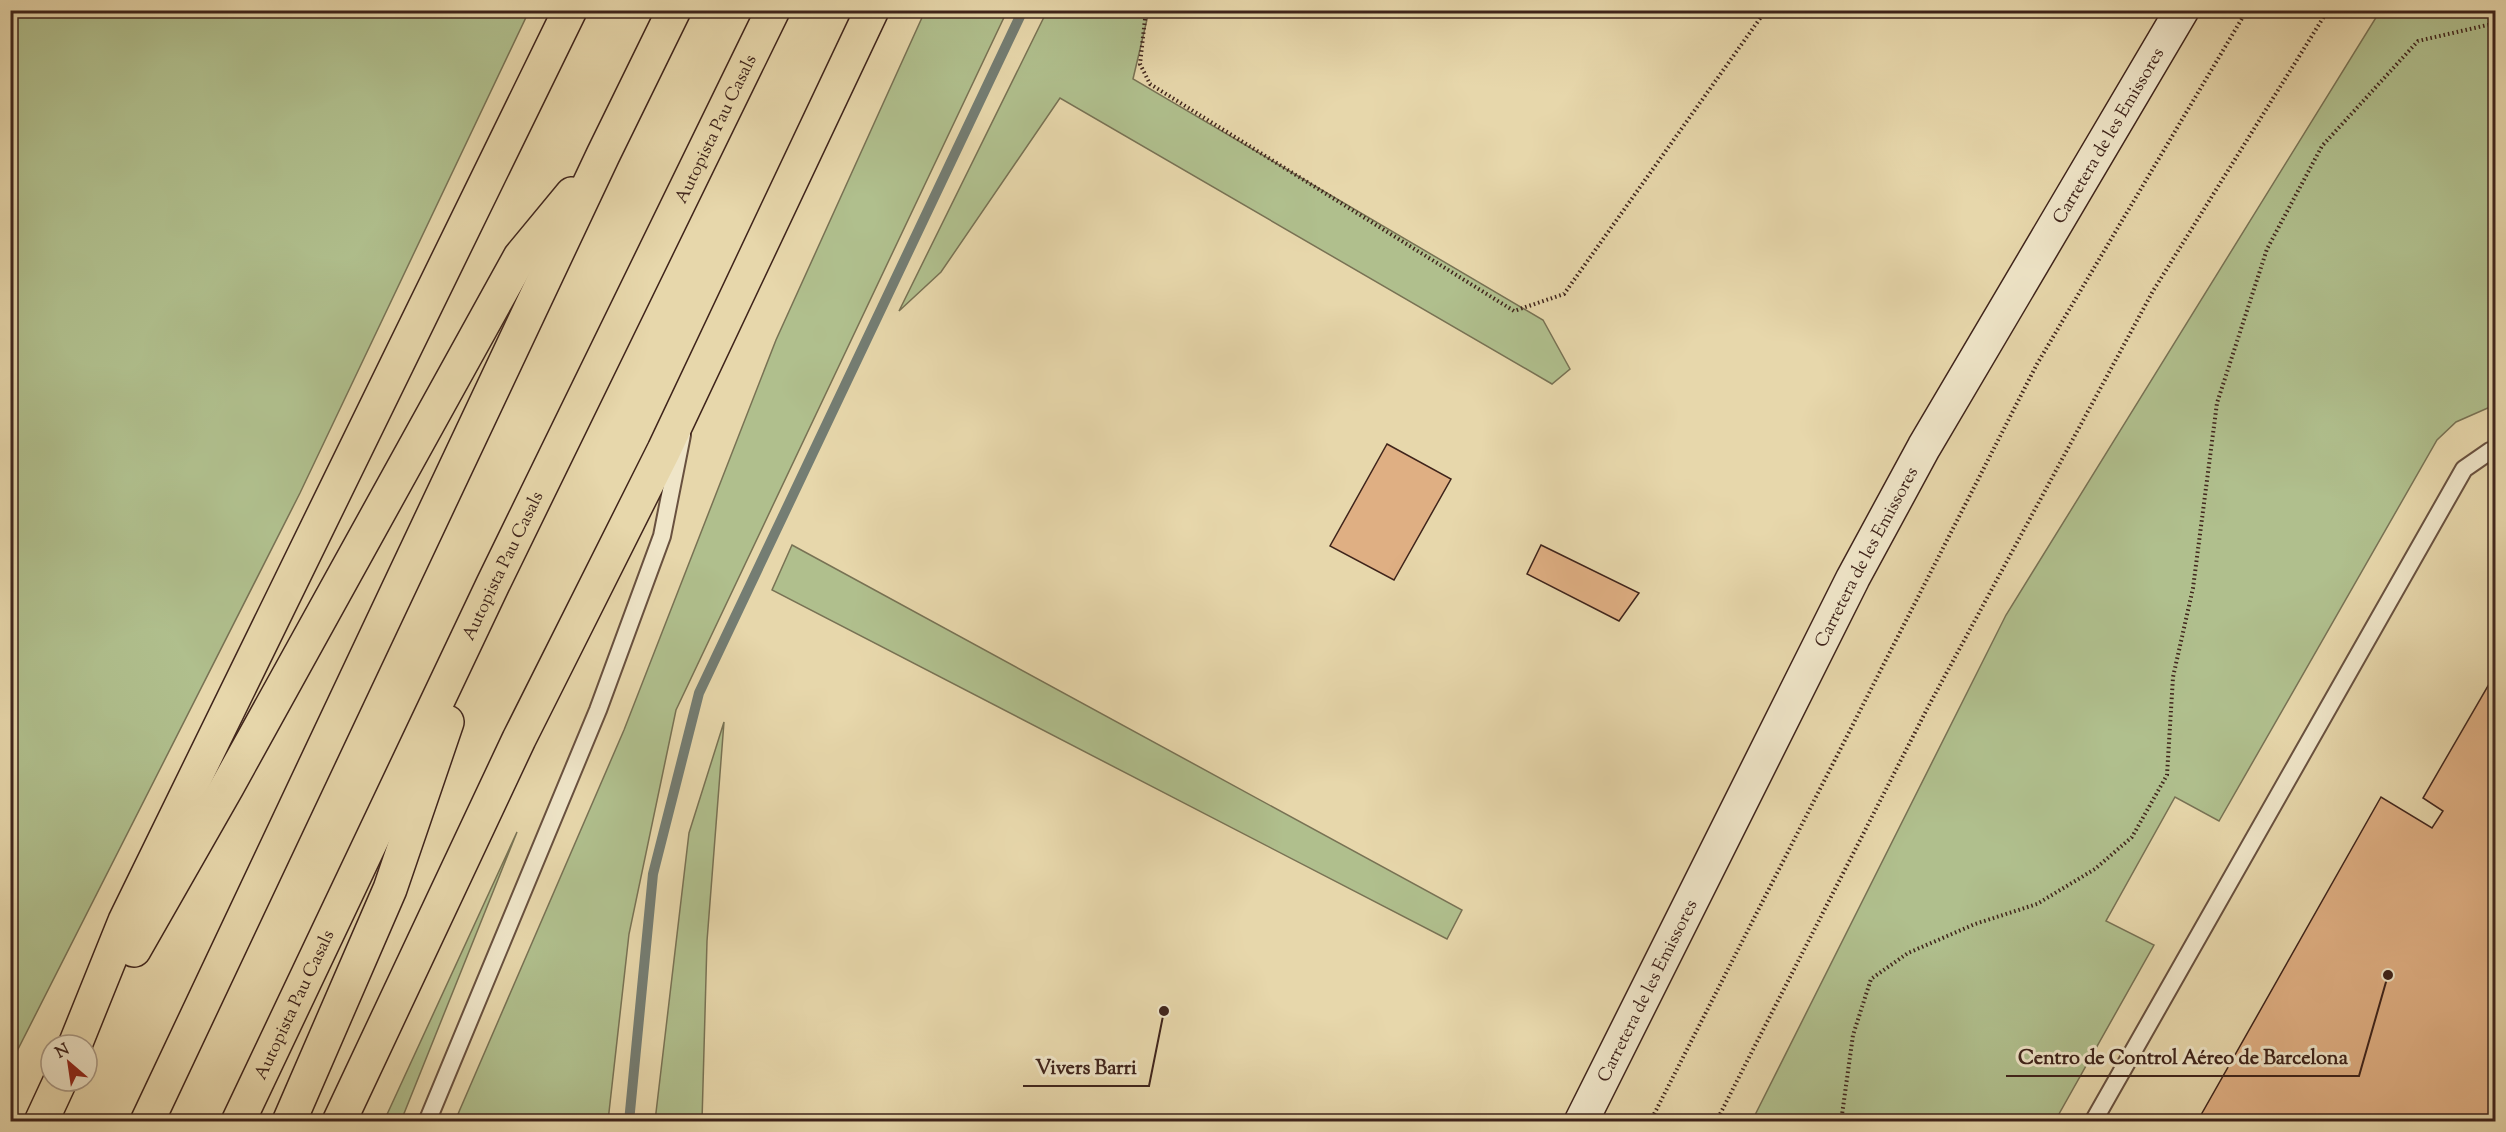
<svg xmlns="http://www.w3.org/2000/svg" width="2506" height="1132" viewBox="0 0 2506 1132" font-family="'Sorts Mill Goudy',serif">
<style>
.green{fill:#b0bf8d;stroke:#787254;stroke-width:1.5}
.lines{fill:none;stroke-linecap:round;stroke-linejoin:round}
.stream{stroke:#747d73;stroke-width:10}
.building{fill:#dfaf83;stroke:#3f241b;stroke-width:1.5}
.lane-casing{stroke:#69513f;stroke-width:20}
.secondary-casing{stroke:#3f241b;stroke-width:36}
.highway-casing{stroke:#3f241b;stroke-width:36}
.path{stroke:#3f241b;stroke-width:4;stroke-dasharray:1.5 3;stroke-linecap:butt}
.lane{stroke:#efe5c8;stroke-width:16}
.secondary{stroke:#efe5c8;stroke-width:33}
.highway{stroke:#e7d7ab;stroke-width:33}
.labels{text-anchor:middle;stroke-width:6;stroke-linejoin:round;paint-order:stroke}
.street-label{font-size:18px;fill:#3f241b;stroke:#efe5c8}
.leader{fill:none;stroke:#3f241b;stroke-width:2}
.callout-dot{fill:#3f241b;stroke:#efe5c8;stroke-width:2}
.callout-label{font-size:20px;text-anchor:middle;font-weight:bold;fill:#3f241b;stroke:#efe5c8;stroke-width:6;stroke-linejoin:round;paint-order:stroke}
</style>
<rect width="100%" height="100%" fill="#e7d7ab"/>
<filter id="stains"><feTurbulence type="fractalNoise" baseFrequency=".00333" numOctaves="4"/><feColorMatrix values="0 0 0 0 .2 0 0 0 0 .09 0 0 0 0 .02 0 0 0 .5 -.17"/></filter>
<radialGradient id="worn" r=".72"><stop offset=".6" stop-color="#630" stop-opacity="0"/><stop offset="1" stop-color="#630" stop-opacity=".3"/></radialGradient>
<!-- green -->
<path class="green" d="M 10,11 L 529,11 L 300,493 L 11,1063 Z
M 925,11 L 1007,11 L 676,710 L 629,934 L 608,1121 L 455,1121 L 624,730 L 776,340 Z
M 1047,11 L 1149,11 L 1133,79 L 1543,320 L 1570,369 L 1552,384 L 1060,98 L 941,272 L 899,311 Z
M 2380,11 L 2495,11 L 2495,407 L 2490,407 L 2456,422 L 2437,440 L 2219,821 L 2175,797 L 2106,921 L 2154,945 L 2055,1121 L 1752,1121 L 2006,615 Z
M 792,545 L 1462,910 L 1447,939 L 772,590 Z
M 724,722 L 707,941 L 702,1121 L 655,1121 L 689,833 Z
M 517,832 L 401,1121 L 384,1121 Z"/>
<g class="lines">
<!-- stream -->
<path class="stream" d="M 629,1122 L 653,874 L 699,693 L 1023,10"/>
</g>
<!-- building -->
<path class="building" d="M 1387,444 L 1451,479 L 1394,580 L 1330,546 Z
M 1541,545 L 1639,593 L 1619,621 L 1527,574 Z
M 2496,672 L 2496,1122 L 2197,1122 L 2381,797 L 2432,828 L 2443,811 L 2423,798 Z"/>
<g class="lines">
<defs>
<path id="lane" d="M 427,1122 L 598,710 L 662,536 L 682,435
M 2093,1122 L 2464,469 L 2490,451 L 2496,450"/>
<g id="secondary">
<path id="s1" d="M 1581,1122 L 1853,578 L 1924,447 L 2182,10"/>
</g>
<g id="highway">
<path d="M 134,950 L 227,787 L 520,257 L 572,194"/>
<path d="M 75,1045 L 125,921 L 570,10"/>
<path d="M 41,1122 L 60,1081"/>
<path d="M 147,1122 L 603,155 L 674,10"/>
<path id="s2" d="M 238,1122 L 493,584 L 773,10"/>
<path d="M 289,1122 L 390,889 L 447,722"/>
<path d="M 339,1122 L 519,739 L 664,450 L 872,10"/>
</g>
</defs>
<!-- lane casing -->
<use href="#lane" class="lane-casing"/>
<!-- secondary casing -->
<use href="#secondary" class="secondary-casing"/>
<!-- highway casing -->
<use href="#highway" class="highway-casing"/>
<!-- path -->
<path class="path" d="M 1146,10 L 1140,64 L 1150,84 L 1514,311 L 1564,294 L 1766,10
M 1650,1122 L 2037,364 L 2247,10
M 1716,1122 L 1927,709 L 2153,291 L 2328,10
M 1841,1122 L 1853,1035 L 1871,979 L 1908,953 L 1975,924 L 2037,904 L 2095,869 L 2132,837 L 2167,775 L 2173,677 L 2193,588 L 2217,403 L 2267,249 L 2322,146 L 2418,41 L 2496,23"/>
<!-- lane -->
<use href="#lane" class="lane"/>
<!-- secondary -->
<use href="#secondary" class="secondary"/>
<!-- highway -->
<use href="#highway" class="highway"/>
</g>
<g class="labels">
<!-- street labels -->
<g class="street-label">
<text dy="6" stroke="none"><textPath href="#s2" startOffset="1102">Autopista Pau Casals</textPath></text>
<text dy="6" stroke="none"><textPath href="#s1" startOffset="1119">Carretera de les Emissores</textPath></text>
<text dy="6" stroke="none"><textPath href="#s1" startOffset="633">Carretera de les Emissores</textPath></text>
<text dy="6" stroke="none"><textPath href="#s2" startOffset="616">Autopista Pau Casals</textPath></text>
<text dy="6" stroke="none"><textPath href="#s1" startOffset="147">Carretera de les Emissores</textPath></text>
<text dy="6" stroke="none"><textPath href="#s2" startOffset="130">Autopista Pau Casals</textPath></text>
</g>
</g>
<!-- callouts -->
<path class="leader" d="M2388 975L2359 1076H2006M1164 1011L1149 1086H1023"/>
<g class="callout-dot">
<circle cx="2388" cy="975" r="6"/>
<circle cx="1164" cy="1011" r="6"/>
</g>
<g class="callout-label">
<text x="2183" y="1064">Centro de Control Aéreo de Barcelona</text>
<text x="1086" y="1074">Vivers Barri</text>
</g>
<!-- margin -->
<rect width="2506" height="1132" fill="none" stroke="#e7d7ab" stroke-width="36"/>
<rect x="12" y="12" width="2482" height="1108" fill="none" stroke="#3f241b" stroke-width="3"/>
<rect x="18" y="18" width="2470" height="1096" fill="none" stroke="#3f241b" stroke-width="1.5"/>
<!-- north arrow -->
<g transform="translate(69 1063) rotate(331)"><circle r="28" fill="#efe5c8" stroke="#a99883" stroke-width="1.5"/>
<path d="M0-4.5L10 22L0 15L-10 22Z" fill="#8f2418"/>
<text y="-9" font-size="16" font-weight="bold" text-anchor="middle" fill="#3f241b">N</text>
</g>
<rect width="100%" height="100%" filter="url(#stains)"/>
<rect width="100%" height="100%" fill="url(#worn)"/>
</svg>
